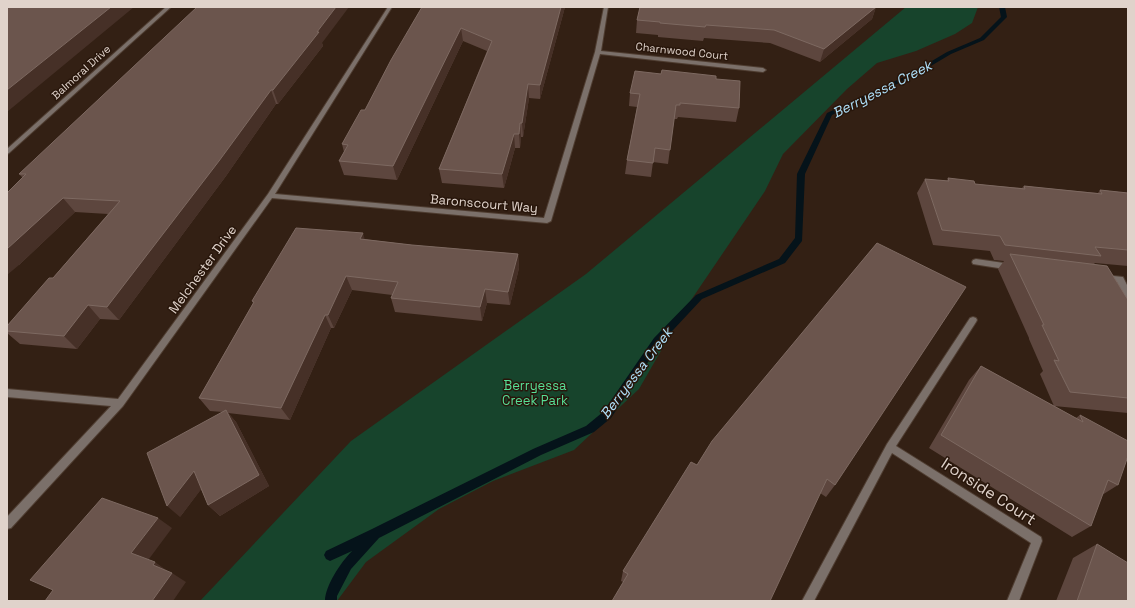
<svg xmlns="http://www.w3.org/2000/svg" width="1135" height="608" viewBox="0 0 1135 608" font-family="'Space Grotesk',sans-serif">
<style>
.green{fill:#17442c}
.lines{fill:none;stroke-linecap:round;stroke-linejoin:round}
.stream{fill:#05131a;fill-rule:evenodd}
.service-casing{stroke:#4f3d31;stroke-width:2}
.minor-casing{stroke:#4f3d31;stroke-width:2}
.service{fill:#7b706a;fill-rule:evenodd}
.minor{fill:#7b706a;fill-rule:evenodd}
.wall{fill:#5d463e}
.shaded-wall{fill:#463027}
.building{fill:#6b554d;stroke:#7d6961}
.labels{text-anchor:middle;stroke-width:3;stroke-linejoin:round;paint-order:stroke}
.far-street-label{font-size:11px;fill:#e0d3cb;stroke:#28160b}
.street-label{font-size:13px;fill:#e0d3cb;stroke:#28160b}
.park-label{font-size:13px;fill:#57df96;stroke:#28160b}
.water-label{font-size:14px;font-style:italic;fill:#afe1fb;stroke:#28160b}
.near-street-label{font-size:16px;fill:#e0d3cb;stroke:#28160b}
</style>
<rect width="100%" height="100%" fill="#332014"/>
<!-- green -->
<path class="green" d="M 906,7 L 978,7 L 972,23 L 955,34 L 916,51 L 877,63 L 847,89 L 783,154 L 765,191 L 685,309 L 639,389 L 574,450 L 493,481 L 439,509 L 366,562 L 337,601 L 200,601 L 351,441 L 586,274 Z"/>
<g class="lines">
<!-- stream -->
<path class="stream" d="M 999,7 L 1005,7 L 1007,17 L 984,40 L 951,54 L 914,76 L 832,115 L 805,174 L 802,241 L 785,263 L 702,299 L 660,344 L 611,418 L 594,432 L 541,455 L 379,538 L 351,569 L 337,596 L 337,601 L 325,601 C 325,586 341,562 352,551 L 330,561 L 326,559 L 324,555 L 326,551 L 370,530 L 533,449 L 586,426 L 603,412 L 654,338 L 696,295 L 779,259 L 795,238 L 797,174 L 827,113 L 910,74 L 947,52 L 980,38 L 1001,17 Z"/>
<defs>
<path id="service" d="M 976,259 L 1011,264 L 1015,267 L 1011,270 L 973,264 L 972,262 L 973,260 Z
M 1104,275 L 1123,277 L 1128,287 L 1128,298 L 1125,297 L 1117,282 L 1101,280 L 1100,278 Z
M 973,317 L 976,318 L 977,320 L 976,322 L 896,446 L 1041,537 L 1042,541 L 1019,601 L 1007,601 L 1031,543 L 892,453 L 814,601 L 802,601 L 887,444 L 970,318 Z"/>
<path id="minor" d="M 166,7 L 171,7 L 9,153 L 7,154 L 7,149 Z
M 388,7 L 392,7 L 275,194 L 544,218 L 595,52 L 604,7 L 608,7 L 601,51 L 763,68 L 766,70 L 763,72 L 600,54 L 551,221 L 547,223 L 272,198 L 123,406 L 11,528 L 7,529 L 7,517 L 111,406 L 7,397 L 7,389 L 118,399 L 268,194 Z"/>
</defs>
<!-- service casing -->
<use href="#service" class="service-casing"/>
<!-- minor casing -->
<use href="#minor" class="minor-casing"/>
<!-- service -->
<use href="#service" class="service"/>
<!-- minor -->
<use href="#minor" class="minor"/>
</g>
<!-- wall -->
<path class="wall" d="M 422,7 L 565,7 L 540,99 L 529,98 L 523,137 L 521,137 L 520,148 L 515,148 L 504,188 L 442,183 L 439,169 L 487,51 L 463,41 L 397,180 L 344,175 L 339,161 L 344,152 L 342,144 L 365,110 Z
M 640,7 L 876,7 L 872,19 L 820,62 L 770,43 L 704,38 L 703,41 L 658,37 L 658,35 L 636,33 L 637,20 Z
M 322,43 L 323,46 L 278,104 L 276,104 L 226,176 L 119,320 L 100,319 L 77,349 L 20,344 L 7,333 L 7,326 L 53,278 L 108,214 L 75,212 L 19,265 L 23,178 L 19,174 Z
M 716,79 L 739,108 L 736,122 L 678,117 L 677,119 L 674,119 L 668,164 L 653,162 L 651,177 L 625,174 L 627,160 L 637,107 L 629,106 L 630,93 Z
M 948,178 L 975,184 L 1022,188 L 1024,186 L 1098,193 L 1100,190 L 1128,193 L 1128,266 L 1095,263 L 1094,264 L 1128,300 L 1128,413 L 1054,406 L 1040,374 L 1043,371 L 1029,339 L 1029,338 L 998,269 L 1004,261 L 994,260 L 990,251 L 933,245 L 917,193 L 925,179 L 947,181 Z
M 364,239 L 412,245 L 518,254 L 519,268 L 510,305 L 487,303 L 482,321 L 395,312 L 391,298 L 392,295 L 352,290 L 334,328 L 331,328 L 290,420 L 228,413 L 236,422 L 269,486 L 220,516 L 208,505 L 201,489 L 180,517 L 223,412 L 210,411 L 199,398 L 253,303 L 252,301 Z
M 877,243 L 835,485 L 826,497 L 820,493 L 623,582 L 621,581 L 623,571 L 697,465 Z
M 981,366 L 1076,418 L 1080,415 L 1118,485 L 1102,495 L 1091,526 L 1072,537 L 929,448 L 969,380 Z
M 1097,544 L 1128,601 L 1056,601 L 1073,558 Z"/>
<!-- shaded-wall -->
<path class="shaded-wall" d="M 111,7 L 134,7 L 7,112 L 7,90 Z
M 336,7 L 349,7 L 322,43 L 323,46 L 278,104 L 273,90 Z
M 561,7 L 565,7 L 540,99 L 540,85 Z
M 876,7 L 872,19 L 820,62 L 824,49 Z
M 461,28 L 463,41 L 397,180 L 393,166 Z
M 528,84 L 529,98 L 523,137 L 522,123 Z
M 271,90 L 276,104 L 226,176 L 119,320 L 107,307 Z
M 520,123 L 521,137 L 520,148 L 519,134 Z
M 514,134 L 515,148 L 504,188 L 502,174 Z
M 63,198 L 75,212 L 19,265 L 7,275 L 7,249 Z
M 363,233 L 367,247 L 360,239 Z
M 518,254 L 519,268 L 510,305 L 508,292 Z
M 346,276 L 352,290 L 334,328 L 328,315 Z
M 485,289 L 487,303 L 482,321 L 480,307 Z
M 88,305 L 100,319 L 77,349 L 64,336 Z
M 325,315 L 331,328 L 290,420 L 281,408 Z
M 226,410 L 236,422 L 269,486 L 220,516 L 208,505 Z
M 194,471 L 206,483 L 180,517 L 167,506 Z
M 158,518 L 172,528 L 146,563 L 131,553 Z
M 155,562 L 169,572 L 167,575 L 153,565 Z
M 172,573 L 186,582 L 173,601 L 152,601 Z"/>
<!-- building -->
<path class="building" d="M 7,7 L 111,7 L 7,90 Z
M 197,7 L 336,7 L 317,32 L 319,32 L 273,90 L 271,90 L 219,161 L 107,307 L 88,305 L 64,336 L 7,331 L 7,328 L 8,327 L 7,327 L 7,326 L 49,278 L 53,278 L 120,201 L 63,198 L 7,249 L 7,193 L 26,174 L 19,174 Z
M 422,7 L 561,7 L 540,85 L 528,84 L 522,123 L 520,123 L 519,134 L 514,134 L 502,174 L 439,169 L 492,41 L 461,28 L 393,166 L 339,161 L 348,145 L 342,144 L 361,110 L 365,110 L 391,60 Z
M 640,7 L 876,7 L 824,49 L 774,30 L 706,25 L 705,27 L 660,23 L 660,22 L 637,20 Z
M 662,70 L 716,76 L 716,79 L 740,81 L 739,108 L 680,103 L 680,105 L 676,105 L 670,150 L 655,148 L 653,163 L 627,160 L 640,94 L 630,93 L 635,71 L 661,74 Z
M 948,178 L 974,181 L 975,184 L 1025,189 L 1024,186 L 1102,194 L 1100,190 L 1128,193 L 1128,250 L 1095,247 L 1101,256 L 1005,245 L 1000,236 L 942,230 L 925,179 L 949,181 Z
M 296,228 L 363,233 L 360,239 L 412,245 L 518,254 L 508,292 L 485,289 L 480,307 L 391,298 L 398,282 L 346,276 L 328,315 L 325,315 L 281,408 L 199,398 L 254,302 L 252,301 Z
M 877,243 L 966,287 L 835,485 L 827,479 L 770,601 L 612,601 L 628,574 L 623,571 L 691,462 L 697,465 L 712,441 Z
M 1010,254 L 1107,266 L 1128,300 L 1128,398 L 1070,392 L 1054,360 L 1059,361 L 1042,325 L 1044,325 Z
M 981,366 L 1083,422 L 1080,415 L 1128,441 L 1128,456 L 1118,485 L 1108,480 L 1091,526 L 941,435 Z
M 226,410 L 259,475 L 208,505 L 194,471 L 167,506 L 147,453 Z
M 102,498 L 158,518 L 131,553 L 155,562 L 153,565 L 172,573 L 152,601 L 45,601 L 53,590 L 30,580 Z
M 1097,544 L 1128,563 L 1128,601 L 1077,601 Z"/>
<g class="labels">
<!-- far-street labels -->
<g class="far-street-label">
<text transform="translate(682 51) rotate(6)" y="4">Charnwood Court</text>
<text transform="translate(81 72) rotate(-42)" y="4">Balmoral Drive</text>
</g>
<!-- street labels -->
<g class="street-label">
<text transform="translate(484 203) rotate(5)" y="5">Baronscourt Way</text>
<text transform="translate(202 269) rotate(-54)" y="5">Melchester Drive</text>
</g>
<!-- park labels -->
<g class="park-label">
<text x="535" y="390">Berryessa<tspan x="535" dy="15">Creek Park</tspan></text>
</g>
<!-- water labels -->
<g class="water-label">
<text transform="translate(882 89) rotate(-27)" y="5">Berryessa Creek</text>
<text transform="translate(636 373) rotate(-53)" y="5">Berryessa Creek</text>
</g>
<!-- near-street labels -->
<g class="near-street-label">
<text transform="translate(989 491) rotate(33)" y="6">Ironside Court</text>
</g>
</g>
<!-- border -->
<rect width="1135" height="608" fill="none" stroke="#e0d3cb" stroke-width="16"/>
</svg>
